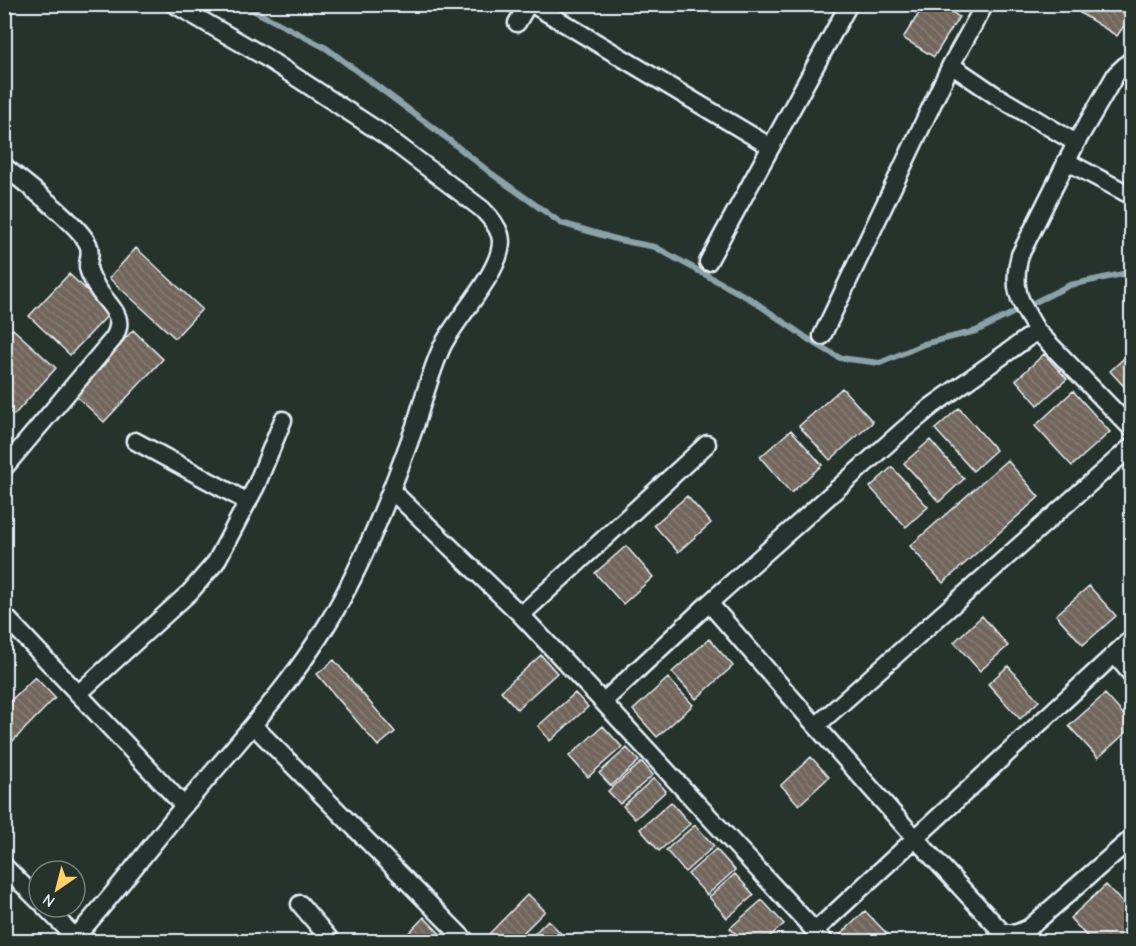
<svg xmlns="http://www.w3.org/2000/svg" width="1136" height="946" viewBox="0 0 1136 946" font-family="'Comic Neue',sans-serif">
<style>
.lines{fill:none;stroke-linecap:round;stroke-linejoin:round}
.stream{stroke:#8ca2a9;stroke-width:6}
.building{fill:url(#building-back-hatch);stroke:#e8f1f8;stroke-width:1.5}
.minor-casing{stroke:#e8f1f8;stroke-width:21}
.minor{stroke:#26332d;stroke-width:16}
</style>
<defs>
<pattern id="building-back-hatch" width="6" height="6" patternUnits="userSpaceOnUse" patternTransform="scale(1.5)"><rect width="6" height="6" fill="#72665c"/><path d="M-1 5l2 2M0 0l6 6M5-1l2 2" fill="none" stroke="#867c74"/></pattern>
</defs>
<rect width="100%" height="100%" fill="#26332d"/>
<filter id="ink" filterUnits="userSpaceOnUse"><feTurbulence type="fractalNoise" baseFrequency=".0167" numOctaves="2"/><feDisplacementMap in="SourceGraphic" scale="12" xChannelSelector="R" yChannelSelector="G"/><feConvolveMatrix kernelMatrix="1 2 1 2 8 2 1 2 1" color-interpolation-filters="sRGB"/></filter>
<g filter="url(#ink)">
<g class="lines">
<!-- stream -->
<path class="stream" d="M 241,4 L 326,48 L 444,136 L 492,174 L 561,223 L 619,240 L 655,247 L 752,300 L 811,341 L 840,358 L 880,363 L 924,344 L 976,331 L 1070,285 L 1132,272"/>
</g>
<!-- building -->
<path class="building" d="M 925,4 L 940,4 L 959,17 L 934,57 L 903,38 Z
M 1085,4 L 1132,4 L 1132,14 L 1117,36 L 1080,13 Z
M 136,248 L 202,309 L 175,338 L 109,278 Z
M 69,274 L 111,312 L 70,355 L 29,316 Z
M 13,329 L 56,368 L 14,415 L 4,407 L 4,339 Z
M 133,330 L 163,359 L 104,422 L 74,394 Z
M 1132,351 L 1132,395 L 1110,371 Z
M 1044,354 L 1067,379 L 1038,405 L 1016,380 Z
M 842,388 L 873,422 L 830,460 L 799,426 Z
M 1073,391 L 1110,432 L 1072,466 L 1035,426 Z
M 959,408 L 996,450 L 973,471 L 935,429 Z
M 791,430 L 822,465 L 791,493 L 760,457 Z
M 930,440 L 964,479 L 939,502 L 904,463 Z
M 1007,460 L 1039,497 L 943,583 L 910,546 Z
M 892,467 L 928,507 L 906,527 L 870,487 Z
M 687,496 L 711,523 L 678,552 L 654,525 Z
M 626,546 L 653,577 L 623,604 L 595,573 Z
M 1089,586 L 1116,616 L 1083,645 L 1056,615 Z
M 982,616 L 1008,646 L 980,671 L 954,642 Z
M 709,639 L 733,666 L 696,699 L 672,672 Z
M 541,655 L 557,673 L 517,709 L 501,691 Z
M 334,660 L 395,732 L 378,746 L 317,674 Z
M 1008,666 L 1039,701 L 1020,719 L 988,684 Z
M 35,677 L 55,698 L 10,744 L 4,738 L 4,707 Z
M 668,678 L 693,705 L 657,737 L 633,710 Z
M 575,693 L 588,707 L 550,741 L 538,726 Z
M 1105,694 L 1132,724 L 1132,727 L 1098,758 L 1069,726 Z
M 603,726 L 622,747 L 588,777 L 569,756 Z
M 627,748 L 639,761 L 611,786 L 599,773 Z
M 811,757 L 829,777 L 799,805 L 781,785 Z
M 642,762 L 653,775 L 620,804 L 608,791 Z
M 654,778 L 666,791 L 635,819 L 623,806 Z
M 671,802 L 690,824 L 659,851 L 640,829 Z
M 695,825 L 714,846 L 685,872 L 666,850 Z
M 716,849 L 735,870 L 707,895 L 688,874 Z
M 735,874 L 754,895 L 727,918 L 709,897 Z
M 1106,885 L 1132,913 L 1132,942 L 1092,942 L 1070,918 Z
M 528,894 L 545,911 L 514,942 L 492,942 L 487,936 Z
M 762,900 L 784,924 L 763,942 L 743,942 L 730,928 Z
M 865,911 L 893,940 L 891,942 L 845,942 L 839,936 Z
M 424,917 L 447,941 L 400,942 Z
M 548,920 L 569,942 L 526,942 Z"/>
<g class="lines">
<defs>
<path id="minor" d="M 532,4 L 771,147
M 517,23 L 528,4
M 951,65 L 995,95 L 1076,143 L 1020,255 C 1011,290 1020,302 1037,331
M 1076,143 L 1116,74 L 1132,59
M 1066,161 L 1132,196
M 4,166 C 25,184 77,222 88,244 C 92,252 88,259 88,267 C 89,273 92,279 95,284 C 105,305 129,314 113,339 L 4,468
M 708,262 L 849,4
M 822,336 L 951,65 L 985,4
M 135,441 L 248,502
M 391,490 L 521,615 L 603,702 L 825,942
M 709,603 L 816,726 L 1132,446
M 4,615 L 184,806
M 521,615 L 707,444
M 1115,655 L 1132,675
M 78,694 L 190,592 L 216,562 L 256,486 L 283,420
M 603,702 L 709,603 L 902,431 L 932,406 L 1037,331 L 1132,429
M 253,725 L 467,942
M 816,726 L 915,838 L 1002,932 L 1015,934 L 1029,928 L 1132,838
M 4,866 L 39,901
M 300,904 L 332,942
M 45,907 L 75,937
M 815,931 L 1132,638
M 71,942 C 111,899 146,851 184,806 C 242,737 306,670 347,589 C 374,537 395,482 415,426 C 423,401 430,374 441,349 C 453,320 509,265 500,235 C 497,225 489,216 482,209 L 383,134 L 265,57 L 174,4"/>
</defs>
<!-- minor casing -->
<use href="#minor" class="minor-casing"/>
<!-- minor -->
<use href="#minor" class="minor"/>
</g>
</g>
<!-- margin -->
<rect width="1136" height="946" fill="none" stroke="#26332d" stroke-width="24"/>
<rect x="12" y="12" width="1112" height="922" fill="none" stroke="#e8f1f8" stroke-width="2" filter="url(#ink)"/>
<!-- north arrow -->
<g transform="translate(57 889) rotate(215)"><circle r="28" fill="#26332d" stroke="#747f7e" stroke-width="1.5"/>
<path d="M0-4.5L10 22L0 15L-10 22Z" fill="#ffd166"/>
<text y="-9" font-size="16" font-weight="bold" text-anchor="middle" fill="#e8f1f8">N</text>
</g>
</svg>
